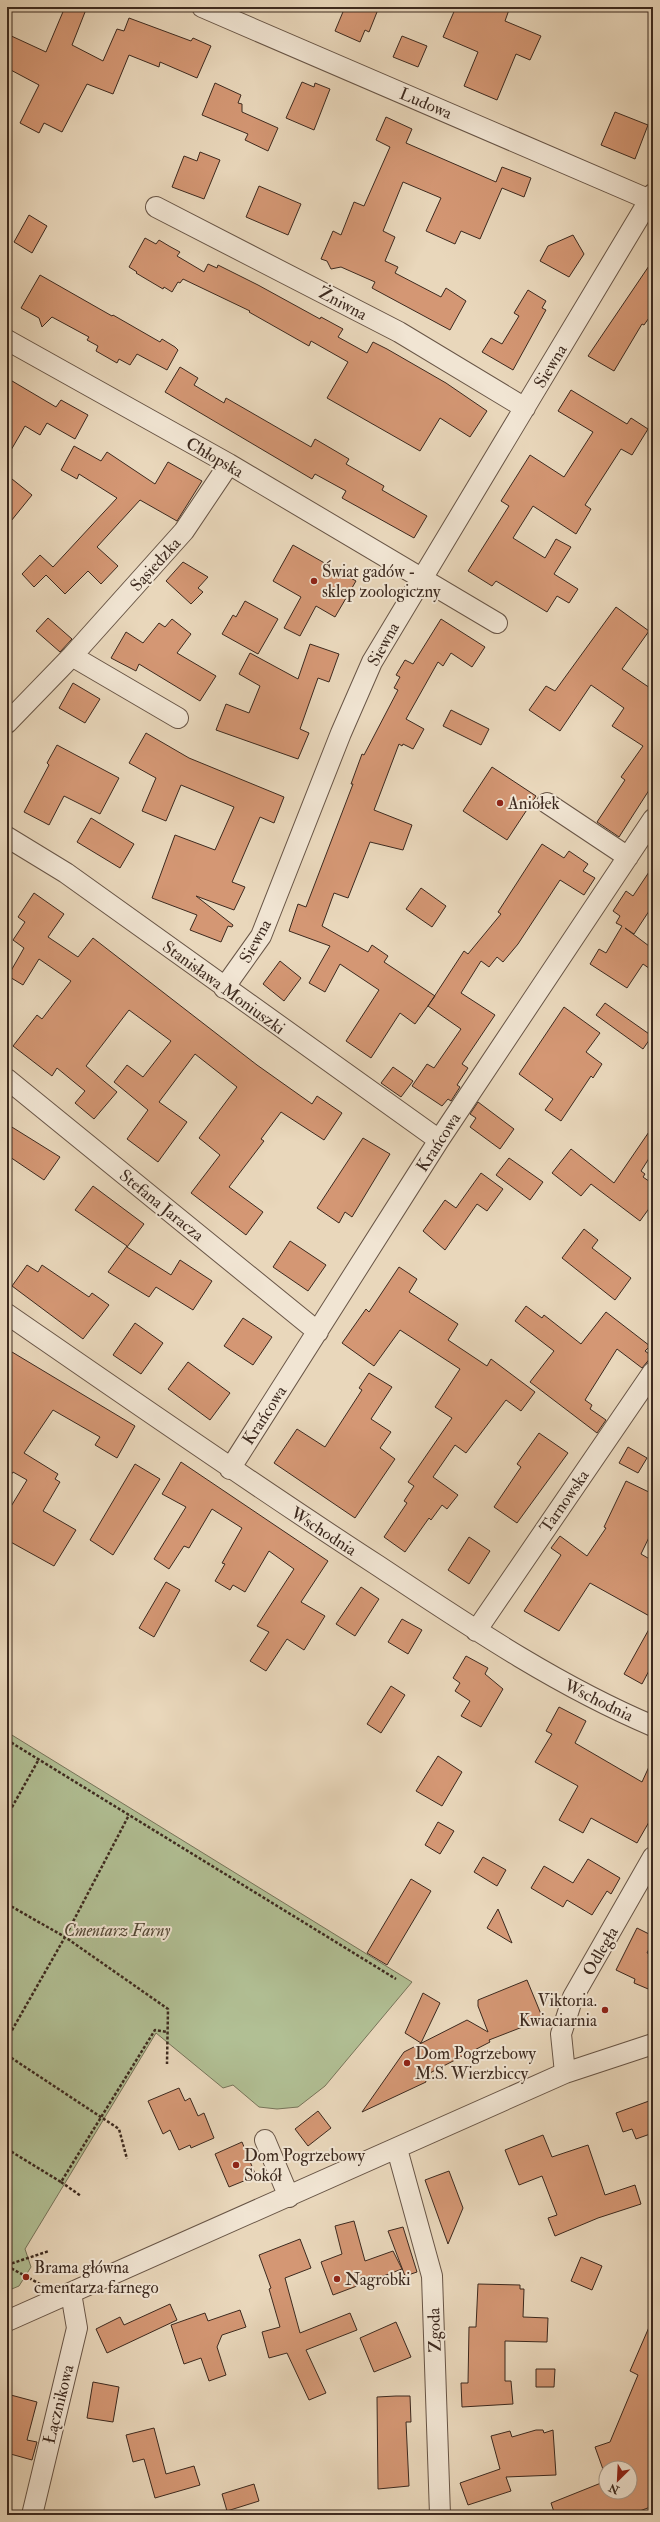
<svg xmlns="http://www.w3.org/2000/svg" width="660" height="2522" viewBox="0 0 660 2522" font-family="'IM FELL Double Pica',serif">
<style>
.green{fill:#b1bf94;stroke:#77745a}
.building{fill:#d49774;stroke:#3d2a1f}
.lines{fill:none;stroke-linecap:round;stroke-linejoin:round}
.minor-casing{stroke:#685546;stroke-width:22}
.path{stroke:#3d2a1f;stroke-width:2.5;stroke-dasharray:3 2;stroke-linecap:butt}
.minor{stroke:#f1e5d3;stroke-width:20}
.poi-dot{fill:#8f2418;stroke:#f1e5d3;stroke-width:1.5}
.labels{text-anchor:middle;stroke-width:4;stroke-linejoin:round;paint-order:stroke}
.street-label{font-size:17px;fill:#3d2a1f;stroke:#f1e5d3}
.poi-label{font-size:17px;fill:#3d2a1f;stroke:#f1e5d3;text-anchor:start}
.park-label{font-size:17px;font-style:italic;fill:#544836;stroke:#f1e5d3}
</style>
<rect width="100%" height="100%" fill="#e9d7bb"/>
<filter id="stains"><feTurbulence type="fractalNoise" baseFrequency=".005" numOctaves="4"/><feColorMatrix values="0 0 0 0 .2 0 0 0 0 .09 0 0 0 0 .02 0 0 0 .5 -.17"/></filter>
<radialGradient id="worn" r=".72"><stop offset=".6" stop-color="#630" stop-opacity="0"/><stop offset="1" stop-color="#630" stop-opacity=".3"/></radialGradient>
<!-- green -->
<path class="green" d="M 7,1732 L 412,1982 L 325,2086 L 298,2107 L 277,2109 L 259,2107 L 233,2085 L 223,2088 L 156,2033 L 25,2249 L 31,2267 L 19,2286 L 7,2291 Z"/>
<!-- building -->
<path class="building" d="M 65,7 L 87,7 L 72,45 L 103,61 L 117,29 L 124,31 L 129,18 L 191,41 L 193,38 L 211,46 L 197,78 L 160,62 L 159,67 L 129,55 L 113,94 L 87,84 L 62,132 L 44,123 L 39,133 L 20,123 L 39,85 L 7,68 L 7,34 L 46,52 Z
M 345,7 L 379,7 L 369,32 L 365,30 L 360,42 L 335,31 Z
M 456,7 L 510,7 L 505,21 L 541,36 L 530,60 L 516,54 L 497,100 L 464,86 L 478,52 L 443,37 Z
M 402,36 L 427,46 L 418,67 L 393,57 Z
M 302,82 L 314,87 L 315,83 L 330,89 L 314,130 L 286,118 Z
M 215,83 L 241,95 L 238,103 L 242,104 L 242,112 L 278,128 L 268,151 L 245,140 L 248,134 L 202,115 Z
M 615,112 L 648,125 L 635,159 L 601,145 Z
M 386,117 L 412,129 L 406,143 L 496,182 L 502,167 L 531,178 L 524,197 L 502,188 L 480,239 L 461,231 L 455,244 L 426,231 L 441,198 L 403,182 L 383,231 L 395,237 L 385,261 L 398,267 L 395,273 L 441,297 L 446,288 L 466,301 L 450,330 L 372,288 L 375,282 L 341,267 L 331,269 L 327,261 L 321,259 L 333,231 L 341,235 L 354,202 L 364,206 L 390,147 L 376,140 Z
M 200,152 L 220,160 L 204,199 L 172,187 L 184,156 L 197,161 Z
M 259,186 L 301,204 L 288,235 L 246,217 Z
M 29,215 L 47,226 L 32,253 L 14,242 Z
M 573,235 L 584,254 L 569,277 L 540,261 L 548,246 Z
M 145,238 L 156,244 L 159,240 L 169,246 L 180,252 L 177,256 L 204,272 L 208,264 L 217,268 L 218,265 L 258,285 L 320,319 L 321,317 L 343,329 L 338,337 L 367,353 L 373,342 L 387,349 L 446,383 L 487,411 L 470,437 L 440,418 L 420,451 L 327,398 L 348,362 L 311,341 L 309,346 L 249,312 L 250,311 L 183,279 L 180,283 L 178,282 L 172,292 L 164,287 L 163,289 L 136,273 L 137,272 L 129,267 Z
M 653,260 L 653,312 L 644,325 L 642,324 L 614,371 L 588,356 Z
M 40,275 L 112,316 L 113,315 L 160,342 L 162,339 L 175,347 L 178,350 L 167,370 L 137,354 L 130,365 L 119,359 L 117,363 L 96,351 L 98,346 L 87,340 L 89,337 L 52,317 L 42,327 L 39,318 L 21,308 Z
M 528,290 L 546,301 L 542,308 L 546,310 L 513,370 L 482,352 L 491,338 L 502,344 L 519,316 L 514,313 Z
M 180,367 L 198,378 L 194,385 L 224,403 L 226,398 L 311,447 L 315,439 L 349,459 L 346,464 L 384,486 L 382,490 L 427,516 L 414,538 L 342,498 L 346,491 L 315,474 L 312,479 L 165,392 Z
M 7,378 L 56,407 L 61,400 L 88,415 L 75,439 L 47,423 L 40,435 L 25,426 L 7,457 Z
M 571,390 L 627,424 L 631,418 L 648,429 L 632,455 L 621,449 L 585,505 L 591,509 L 576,534 L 533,506 L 513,538 L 545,558 L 556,539 L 571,547 L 554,574 L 578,589 L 569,603 L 557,596 L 547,612 L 496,581 L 492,586 L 468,571 L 509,506 L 501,501 L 530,455 L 564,477 L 593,432 L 558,411 Z
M 74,446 L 101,461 L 107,452 L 155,484 L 168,462 L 202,481 L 177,521 L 140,500 L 97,547 L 118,566 L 101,584 L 88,571 L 65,594 L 46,575 L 34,587 L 22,574 L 40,555 L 53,567 L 117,498 L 79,474 L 77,479 L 61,470 Z
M 7,475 L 32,495 L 7,526 Z
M 293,545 L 356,581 L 335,617 L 316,606 L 300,636 L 284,628 L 301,597 L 273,581 Z
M 183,562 L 208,577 L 198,588 L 203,592 L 191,604 L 166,581 Z
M 245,601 L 278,619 L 258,654 L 222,634 L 233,615 L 236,617 Z
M 616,607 L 649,631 L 622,669 L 653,690 L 653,784 L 619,837 L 597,822 L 625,780 L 621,777 L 643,746 L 612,726 L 624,708 L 591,685 L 560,731 L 529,710 L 546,686 L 555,691 Z
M 48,618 L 72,639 L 60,652 L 36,631 Z
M 172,619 L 191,634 L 177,653 L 216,676 L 200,701 L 139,664 L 136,671 L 111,658 L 126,632 L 143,643 L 159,623 L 165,627 Z
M 441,619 L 485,647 L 472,667 L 451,653 L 443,666 L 438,662 L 406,719 L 424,729 L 413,749 L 403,744 L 402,746 L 399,744 L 374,810 L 412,825 L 403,850 L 370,842 L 348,898 L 334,893 L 322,926 L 368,952 L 372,945 L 388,956 L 384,962 L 435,996 L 415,1024 L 400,1013 L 371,1058 L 346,1041 L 379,990 L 340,964 L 325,992 L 309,983 L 330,946 L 289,931 L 298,904 L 306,907 L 353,784 L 351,784 L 362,754 L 364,755 L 398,690 L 394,688 L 400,677 L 396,675 L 405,660 L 413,664 Z
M 310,644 L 339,654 L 329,682 L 318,678 L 300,729 L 309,733 L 298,759 L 216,730 L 226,704 L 249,713 L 260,686 L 239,674 L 250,653 L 298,679 Z
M 73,683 L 100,699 L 85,723 L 59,708 Z
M 451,710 L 489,729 L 481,745 L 443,726 Z
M 146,733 L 189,758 L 284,797 L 274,823 L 260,817 L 232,882 L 245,887 L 234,910 L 196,896 L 233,925 L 232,927 L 228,926 L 221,942 L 190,930 L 197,915 L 152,898 L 175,835 L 215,850 L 234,807 L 181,785 L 166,821 L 142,811 L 156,778 L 129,763 Z
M 57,745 L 119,778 L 100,814 L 64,796 L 49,825 L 24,812 L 49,765 L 47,763 Z
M 492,767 L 536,796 L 507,840 L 463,811 Z
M 91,818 L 134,844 L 120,868 L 77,842 Z
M 542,844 L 564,858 L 569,851 L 588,864 L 583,871 L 595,878 L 584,895 L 560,880 L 518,944 L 503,962 L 497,957 L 489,967 L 481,961 L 461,993 L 495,1015 L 462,1064 L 468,1068 L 457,1085 L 460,1087 L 451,1101 L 448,1099 L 442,1106 L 412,1086 L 427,1064 L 434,1068 L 461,1029 L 428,1006 L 464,951 L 468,954 L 501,914 L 498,912 Z
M 653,866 L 653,905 L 634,934 L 625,928 L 653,949 L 653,971 L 643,964 L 627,988 L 590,964 L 599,949 L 606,953 L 622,926 L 616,923 L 620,916 L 613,911 L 626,891 L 633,896 Z
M 421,888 L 446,906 L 432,927 L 406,909 Z
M 34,893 L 64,914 L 48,937 L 78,957 L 93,938 L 257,1065 L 312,1104 L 317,1096 L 342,1113 L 324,1140 L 281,1112 L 261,1139 L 264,1141 L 229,1187 L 263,1212 L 246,1235 L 191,1193 L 220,1155 L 199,1138 L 237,1087 L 195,1054 L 159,1102 L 187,1122 L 158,1162 L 127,1139 L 148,1110 L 114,1082 L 127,1065 L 143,1077 L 171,1041 L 129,1010 L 86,1066 L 117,1092 L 94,1119 L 75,1103 L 85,1091 L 57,1068 L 52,1076 L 13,1046 L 37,1015 L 42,1019 L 71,981 L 39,959 L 23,985 L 8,976 L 24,948 L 13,940 L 25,922 L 18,917 Z
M 280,961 L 301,978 L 284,1001 L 263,984 Z
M 605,1003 L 652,1036 L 643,1049 L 596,1015 Z
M 564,1007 L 600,1033 L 586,1052 L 602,1064 L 593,1078 L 591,1076 L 561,1121 L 545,1110 L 553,1099 L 519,1074 Z
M 393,1067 L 413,1081 L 401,1097 L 381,1083 Z
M 478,1102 L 514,1129 L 500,1149 L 470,1127 L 476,1118 L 470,1114 Z
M 7,1124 L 60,1157 L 44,1180 L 7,1155 Z
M 653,1126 L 653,1152 L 641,1171 L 645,1174 L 643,1177 L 653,1184 L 653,1203 L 640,1221 L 591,1184 L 581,1196 L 552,1173 L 571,1149 L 614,1183 Z
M 363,1138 L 390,1154 L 352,1217 L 345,1212 L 339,1223 L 317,1208 Z
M 509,1158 L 543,1182 L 530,1200 L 496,1175 Z
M 481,1173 L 503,1189 L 487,1211 L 477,1204 L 445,1250 L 423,1231 L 445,1200 L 456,1208 Z
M 93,1186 L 144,1224 L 127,1247 L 171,1275 L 180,1260 L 212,1281 L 193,1310 L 156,1287 L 149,1297 L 108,1272 L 127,1246 L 75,1210 Z
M 584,1229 L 598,1240 L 592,1248 L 631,1278 L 615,1300 L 562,1258 Z
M 290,1241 L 326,1265 L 308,1291 L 273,1267 Z
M 27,1265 L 38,1272 L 42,1265 L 89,1297 L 92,1293 L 109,1305 L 83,1339 L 12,1286 Z
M 399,1267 L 417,1279 L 409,1292 L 458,1324 L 448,1340 L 487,1366 L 491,1359 L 535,1392 L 521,1411 L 506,1400 L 466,1453 L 455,1445 L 433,1477 L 458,1495 L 447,1509 L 442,1505 L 431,1520 L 429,1518 L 405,1552 L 384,1537 L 407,1503 L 404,1501 L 414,1486 L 408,1482 L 452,1418 L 435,1407 L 460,1369 L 400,1330 L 374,1366 L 342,1343 L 366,1309 L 369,1312 Z
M 526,1306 L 542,1318 L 544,1315 L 581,1344 L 606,1312 L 650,1346 L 645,1351 L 652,1356 L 642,1368 L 617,1349 L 585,1400 L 592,1405 L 590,1409 L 606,1420 L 597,1433 L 530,1382 L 554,1351 L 515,1321 Z
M 243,1318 L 272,1337 L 253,1365 L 224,1346 Z
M 135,1323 L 163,1343 L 141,1374 L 113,1355 Z
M 7,1349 L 135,1426 L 117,1458 L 95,1445 L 100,1437 L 53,1410 L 24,1453 L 58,1474 L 55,1479 L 60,1482 L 43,1511 L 76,1530 L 54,1566 L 7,1540 L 7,1513 L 27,1480 L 13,1472 L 7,1481 Z
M 188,1362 L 230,1393 L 210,1420 L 168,1389 Z
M 369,1373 L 392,1387 L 371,1419 L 391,1432 L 380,1448 L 395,1459 L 355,1518 L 274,1463 L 297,1429 L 325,1447 L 362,1390 L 359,1388 Z
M 539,1433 L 568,1453 L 517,1523 L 494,1507 L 521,1467 L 517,1464 Z
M 628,1447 L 647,1458 L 638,1473 L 619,1463 Z
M 181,1462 L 328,1561 L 301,1602 L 325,1616 L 304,1650 L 287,1639 L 266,1671 L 250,1661 L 269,1632 L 257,1626 L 294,1569 L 269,1551 L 245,1592 L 233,1585 L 230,1590 L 215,1581 L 225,1564 L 222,1563 L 242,1528 L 212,1509 L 189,1548 L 184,1546 L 169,1569 L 154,1559 L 186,1507 L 162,1494 Z
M 135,1464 L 160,1479 L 113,1555 L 90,1540 Z
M 626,1481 L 653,1494 L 653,1529 L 641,1554 L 653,1561 L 653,1618 L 590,1583 L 559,1631 L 524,1611 L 561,1555 L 551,1548 L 560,1536 L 587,1556 L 606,1528 L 604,1527 Z
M 469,1537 L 490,1551 L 469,1584 L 448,1570 Z
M 166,1582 L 180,1590 L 154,1637 L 139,1628 Z
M 361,1587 L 379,1599 L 355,1636 L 336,1624 Z
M 402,1619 L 422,1630 L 408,1654 L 388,1642 Z
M 653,1622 L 653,1663 L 642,1684 L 624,1674 Z
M 466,1656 L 488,1668 L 485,1674 L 503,1689 L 481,1727 L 461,1716 L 470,1701 L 455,1691 L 460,1683 L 453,1678 Z
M 391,1686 L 405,1695 L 381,1733 L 367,1724 Z
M 559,1707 L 586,1721 L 575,1743 L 642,1782 L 653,1758 L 653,1815 L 637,1843 L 591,1818 L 583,1833 L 559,1820 L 578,1786 L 535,1762 L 552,1734 L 546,1731 Z
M 438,1756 L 462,1772 L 442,1806 L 416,1791 Z
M 438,1822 L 454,1831 L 440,1854 L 425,1845 Z
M 483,1857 L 506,1870 L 497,1886 L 474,1872 Z
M 588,1859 L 620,1878 L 611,1894 L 607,1891 L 592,1915 L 567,1900 L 563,1907 L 531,1888 L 544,1866 L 573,1883 Z
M 411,1879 L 431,1891 L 387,1965 L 367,1953 Z
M 498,1909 L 512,1943 L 487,1928 Z
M 637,1928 L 653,1936 L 653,1941 L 647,1953 L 653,1955 L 653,1991 L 634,1983 L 635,1979 L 616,1970 Z
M 527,1980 L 543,2019 L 489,2040 L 490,2042 L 424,2076 L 426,2082 L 362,2112 L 404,2052 L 467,2020 L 488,2032 L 478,2006 L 478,2000 Z
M 423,1993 L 440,2003 L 421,2043 L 405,2033 Z
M 179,2088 L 185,2101 L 190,2098 L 198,2116 L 204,2113 L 214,2138 L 191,2148 L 190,2145 L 179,2150 L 170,2130 L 163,2134 L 148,2101 Z
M 649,2101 L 653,2114 L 653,2133 L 636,2139 L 632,2129 L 623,2132 L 616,2113 Z
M 318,2111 L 331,2128 L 308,2146 L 295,2129 Z
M 543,2135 L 552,2157 L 588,2145 L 605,2195 L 635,2185 L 641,2204 L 598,2218 L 555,2236 L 548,2218 L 557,2215 L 542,2176 L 519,2185 L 505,2150 Z
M 242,2142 L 256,2176 L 229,2187 L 215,2154 Z
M 449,2171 L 463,2208 L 448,2244 L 425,2180 Z
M 354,2221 L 365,2261 L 393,2251 L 402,2269 L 333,2295 L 321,2262 L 342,2254 L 335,2226 Z
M 403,2227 L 417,2272 L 405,2276 L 388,2231 Z
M 300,2239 L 311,2268 L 285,2278 L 300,2333 L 350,2313 L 357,2330 L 306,2350 L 326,2393 L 309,2400 L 287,2353 L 269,2358 L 262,2332 L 280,2327 L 269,2289 L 271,2288 L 259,2255 Z
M 581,2257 L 602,2266 L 592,2290 L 571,2281 Z
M 478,2284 L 520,2285 L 520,2289 L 524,2289 L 523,2317 L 548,2318 L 547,2342 L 505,2341 L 505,2381 L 511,2381 L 513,2404 L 462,2407 L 461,2383 L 468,2383 L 469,2327 L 476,2327 Z
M 170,2304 L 177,2320 L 107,2353 L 96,2329 L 120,2317 L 124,2325 Z
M 240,2310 L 246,2327 L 222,2335 L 217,2347 L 226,2375 L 209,2381 L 201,2358 L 184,2364 L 171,2325 L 205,2313 L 208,2321 Z
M 653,2318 L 653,2506 L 629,2515 L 555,2515 L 551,2503 L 606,2481 L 606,2492 L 630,2492 L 630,2468 L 606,2468 L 606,2472 L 604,2472 L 595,2447 L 610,2442 L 638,2375 L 630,2371 Z
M 396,2322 L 411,2357 L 374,2372 L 360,2338 Z
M 536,2369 L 555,2369 L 554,2387 L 536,2387 Z
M 93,2382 L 119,2387 L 113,2422 L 87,2418 Z
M 7,2394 L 37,2402 L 27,2440 L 37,2442 L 32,2460 L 7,2453 Z
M 396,2396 L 410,2396 L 411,2422 L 406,2422 L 409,2486 L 378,2489 L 377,2397 Z
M 154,2428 L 166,2474 L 194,2466 L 200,2485 L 155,2498 L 144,2459 L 133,2462 L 126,2435 Z
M 536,2430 L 543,2430 L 544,2433 L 553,2430 L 556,2475 L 506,2477 L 511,2491 L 468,2505 L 460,2483 L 500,2469 L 491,2436 L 510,2431 L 512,2437 Z
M 254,2484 L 259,2501 L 227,2511 L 222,2494 Z"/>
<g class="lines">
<defs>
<path id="minor" d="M 202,7 L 650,200
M 156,207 L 399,332 L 525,408
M 7,340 L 229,464 L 497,623
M 72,656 L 178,718
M 7,723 L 72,656 L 184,531 L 229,464
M 547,803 L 628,857
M 7,837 L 66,873 L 439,1140
M 224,988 L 261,936 L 341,733 L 372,662 L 653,194
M 7,1079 L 318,1332
M 7,1314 C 130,1399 252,1484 377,1565 C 466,1624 554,1684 653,1726
M 230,1469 L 439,1140 L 653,819
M 476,1631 L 653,1372
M 565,2073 L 561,2034 L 573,1997 L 653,1857
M 265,2140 L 289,2197
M 397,2149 L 432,2276 L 440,2515
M 7,2321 L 565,2073 L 653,2044
M 32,2515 L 77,2328 L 71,2293"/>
</defs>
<!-- minor casing -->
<use href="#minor" class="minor-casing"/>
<!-- path -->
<path class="path" d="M 7,1740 L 396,1979
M 7,1816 L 39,1759
M 7,1904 L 65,1937 L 168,2009 L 167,2064
M 7,2039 L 65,1937 L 129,1815
M 7,2055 L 119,2129 L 127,2159
M 7,2149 L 61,2182 L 155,2030 L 167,2032
M 61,2182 L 81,2196
M 7,2265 L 49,2251
M 7,2266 L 40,2284"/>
<!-- minor -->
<use href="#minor" class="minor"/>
</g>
<!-- markers -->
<g class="poi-dot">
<circle cx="314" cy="581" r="4"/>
<circle cx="500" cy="803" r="4"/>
<circle cx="605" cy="2010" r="4"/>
<circle cx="407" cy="2063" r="4"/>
<circle cx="236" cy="2165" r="4"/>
<circle cx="26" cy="2277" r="4"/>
<circle cx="337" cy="2279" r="4"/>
</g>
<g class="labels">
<!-- street labels -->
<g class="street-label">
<text transform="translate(426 103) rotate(23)" y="6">Ludowa</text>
<text transform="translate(343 303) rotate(28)" y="6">Żniwna</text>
<text transform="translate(550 366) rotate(-59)" y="6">Siewna</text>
<text transform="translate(215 457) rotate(30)" y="6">Chłopska</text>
<text transform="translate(155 564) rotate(-48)" y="6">Sąsiedzka</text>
<text transform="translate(383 644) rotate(-61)" y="6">Siewna</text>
<text transform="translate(255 941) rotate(-61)" y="6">Siewna</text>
<text transform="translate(224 987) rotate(36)" y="6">Stanisława Moniuszki</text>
<text transform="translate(438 1142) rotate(-57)" y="6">Krańcowa</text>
<text transform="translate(162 1205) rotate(39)" y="6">Stefana Jaracza</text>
<text transform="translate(264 1415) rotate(-57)" y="6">Krańcowa</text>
<text transform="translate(564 1501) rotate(-55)" y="6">Tarnowska</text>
<text transform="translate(324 1531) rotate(33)" y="6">Wschodnia</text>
<text transform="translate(599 1700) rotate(26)" y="6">Wschodnia</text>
<text transform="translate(600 1951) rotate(-60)" y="6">Odległa</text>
<text transform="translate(434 2330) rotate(-92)" y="6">Zgoda</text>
<text transform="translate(58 2404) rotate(-76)" y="6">Łącznikowa</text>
</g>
<!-- poi labels -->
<g class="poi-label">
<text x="322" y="577">Świat gadów -<tspan x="322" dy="20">sklep zoologiczny</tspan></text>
<text x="508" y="809">Aniołek</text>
<text x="597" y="2006" text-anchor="end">Viktoria.<tspan x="597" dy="20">Kwiaciarnia</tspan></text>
<text x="415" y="2059">Dom Pogrzebowy<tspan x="415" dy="20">M.S. Wierzbiccy</tspan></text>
<text x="244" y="2161">Dom Pogrzebowy<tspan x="244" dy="20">Sokół</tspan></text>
<text x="34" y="2273">Brama główna<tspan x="34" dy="20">cmentarza farnego</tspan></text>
<text x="345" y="2285">Nagrobki</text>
</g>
<!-- park labels -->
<g class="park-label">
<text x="117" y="1936">Cmentarz Farny</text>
</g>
</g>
<!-- margin -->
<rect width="660" height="2522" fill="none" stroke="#e9d7bb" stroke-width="24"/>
<rect x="8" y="8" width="644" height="2506" fill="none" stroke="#3d2a1f" stroke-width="2"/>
<rect x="12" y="12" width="636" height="2498" fill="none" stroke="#3d2a1f"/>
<!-- north arrow -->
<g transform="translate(618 2480) rotate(204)"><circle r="19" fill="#f1e5d3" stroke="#a99a8b"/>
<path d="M0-3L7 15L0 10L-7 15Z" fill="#8f2418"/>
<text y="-6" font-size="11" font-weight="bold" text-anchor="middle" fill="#3d2a1f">N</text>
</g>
<rect width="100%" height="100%" filter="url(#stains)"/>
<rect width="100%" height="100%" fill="url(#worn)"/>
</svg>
